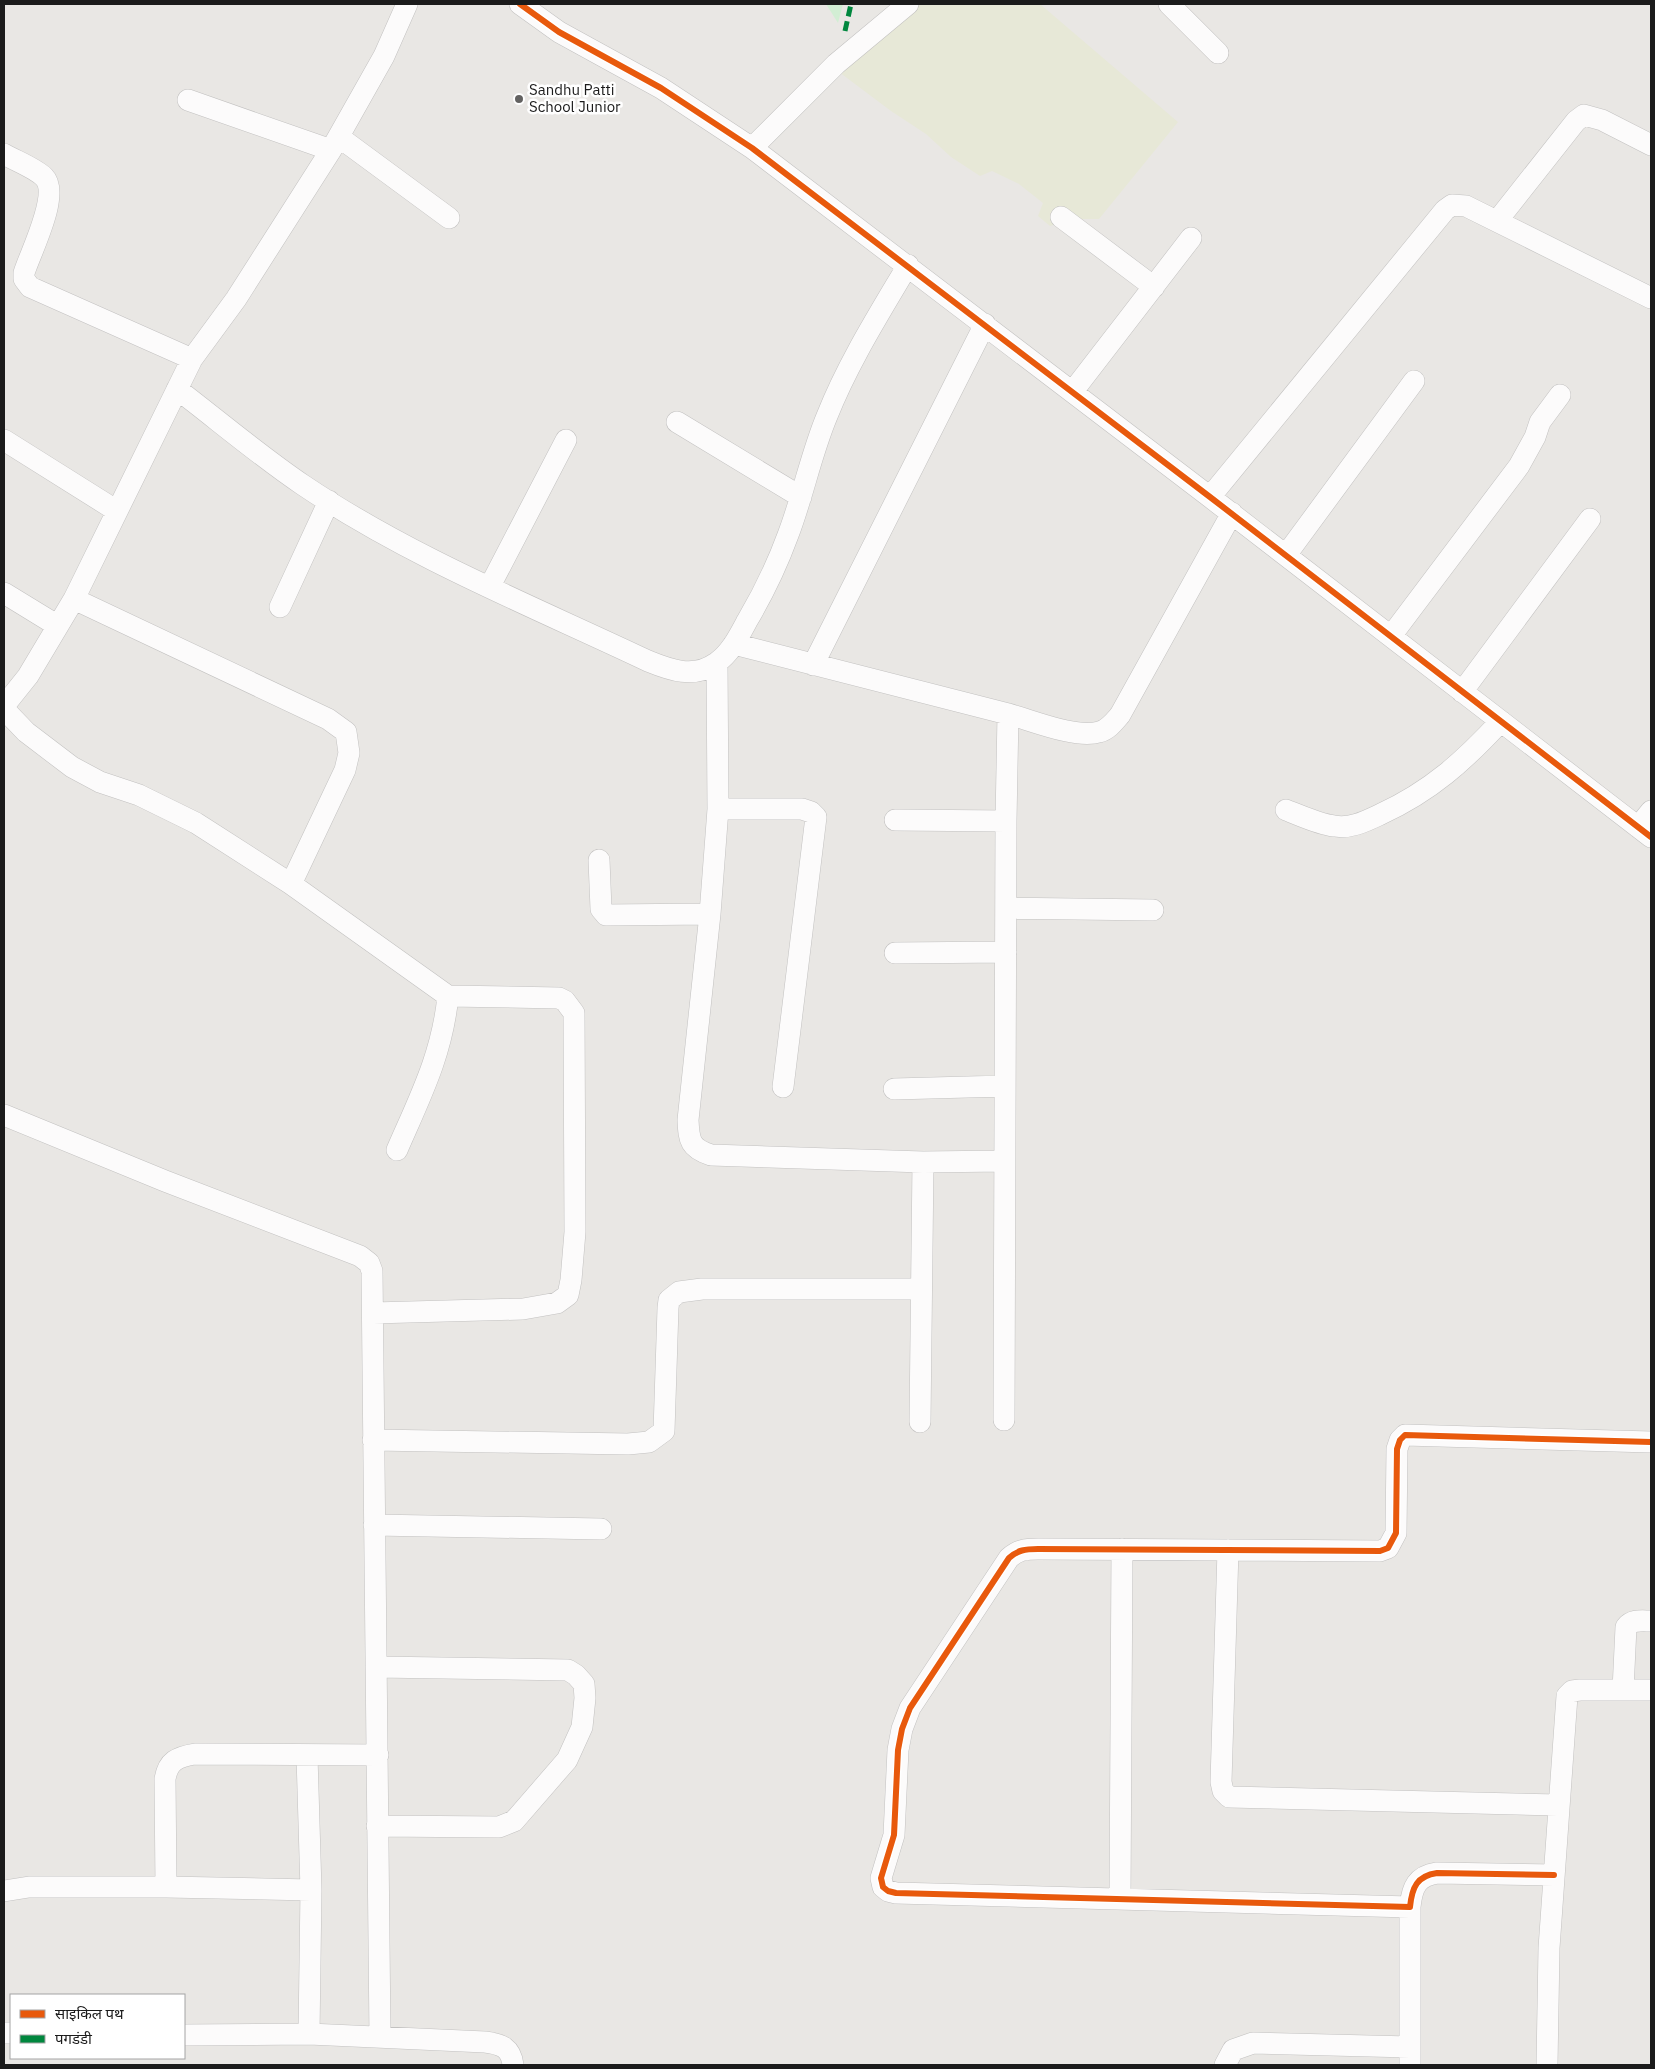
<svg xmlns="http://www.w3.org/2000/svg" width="1655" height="2069" viewBox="0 0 1655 2069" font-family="'IBM Plex Sans','Noto Sans Devanagari',sans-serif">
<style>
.farmland{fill:#e7e8d7}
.park{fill:#d2eed4}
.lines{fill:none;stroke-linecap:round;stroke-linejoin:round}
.minor-casing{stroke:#c2c1c0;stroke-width:22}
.minor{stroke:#fcfbfb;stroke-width:21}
.quiet{stroke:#00873e;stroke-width:5;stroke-dasharray:10 5;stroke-linecap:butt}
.cycleway-casing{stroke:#fff;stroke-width:9}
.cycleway{stroke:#e8590c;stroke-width:6}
.poi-dot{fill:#636261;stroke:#fff;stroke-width:2}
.labels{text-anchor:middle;stroke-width:5;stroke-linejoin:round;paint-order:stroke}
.poi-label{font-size:15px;fill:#1b1b1b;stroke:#fff;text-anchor:start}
</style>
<rect width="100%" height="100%" fill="#e9e7e4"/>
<!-- farmland -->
<path class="farmland" d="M 914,4 L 1040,4 L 1178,122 L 1099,219 L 1072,219 L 1050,226 L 1038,216 L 1043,203 L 1019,184 L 992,171 L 980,176 L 951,157 L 926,134 L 891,111 L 835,69 Z"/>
<!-- park -->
<path class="park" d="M 826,4 L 843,4 L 838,23 Z"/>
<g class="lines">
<defs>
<path id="minor" d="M 520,4 L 559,32 L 661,88 L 752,148 L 1210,497 L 1651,837
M 1169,4 L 1218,53
M 188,100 L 331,150
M 339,137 L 449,218
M 752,148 L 836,64 L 908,4
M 4,154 C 16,161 35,168 44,177 C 61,194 30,253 24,273 L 24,279 L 30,287 L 192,359
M 1061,217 L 1154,287
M 1497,221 L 1576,121 L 1584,115 L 1602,120 L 1651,145
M 177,389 C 219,421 260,456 303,485 C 410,557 532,606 648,661 C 670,670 694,679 716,663 C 730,654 739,636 747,621 C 763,594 777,565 788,535 C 803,496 811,454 827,416 C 848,363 879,314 908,265
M 1073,391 L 1191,238
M 677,422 L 801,497
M 4,440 L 117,511
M 1210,497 L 1445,210 L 1452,205 L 1466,206 L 1651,298
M 1286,555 L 1414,381
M 490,586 L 566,440
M 4,593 L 58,626
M 74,599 L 328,719 L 346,732 L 349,753 L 345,770 L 291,884
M 280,607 L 329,501
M 1391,636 L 1519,466 L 1535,437 L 1540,422 L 1560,395
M 734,644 L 1008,714
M 717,663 L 718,809 L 710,914 L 688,1120 C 689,1141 690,1148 711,1155 L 923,1162 L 1004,1161
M 813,665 L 985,324
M 1462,692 L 1590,519
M 4,706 L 28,676 L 74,599 L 192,359 L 236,299 L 331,150 L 384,56 L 407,4
M 4,709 L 26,732 L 72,767 L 100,782 L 139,795 L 196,823 L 291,884 L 448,996 L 559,998 L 565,1001 L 574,1013 L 575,1232 L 571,1280 L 568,1295 L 557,1303 L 523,1309 L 373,1313
M 718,809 L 802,809 L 811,812 L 816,817 L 783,1087
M 1286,810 C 1302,816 1318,824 1334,826 C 1351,829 1366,821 1381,814 C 1431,791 1464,761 1501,721
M 895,820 L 1006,821
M 1638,827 L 1651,811
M 599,860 L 601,909 L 606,915 L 710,914
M 1006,908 L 1153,910
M 895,953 L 1006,952
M 894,1089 L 1005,1086
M 4,1115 L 165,1181 L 360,1256 L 369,1263 L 372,1271 L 380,2037
M 397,1150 C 420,1097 442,1055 448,996
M 1004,1420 L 1006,821 L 1008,714 C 1031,720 1076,739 1099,732 C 1108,730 1114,722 1120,715 L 1232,513
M 920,1422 L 923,1162
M 373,1440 L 628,1444 L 649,1442 L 664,1431 L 668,1308 L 669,1300 L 679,1292 L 702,1289 L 920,1289
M 374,1525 L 601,1529
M 1228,1550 L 1221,1782 L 1223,1791 L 1229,1797 L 1558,1805
M 376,1667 L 568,1670 L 576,1675 L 584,1684 L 585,1698 L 582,1727 L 567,1760 L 514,1821 L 499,1827 L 377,1826
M 1623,1690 L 1626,1627 C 1632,1619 1642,1621 1651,1621
M 307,1756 L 311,1890 L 309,2034
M 1554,1875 L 1437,1873 C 1417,1876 1412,1887 1410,1907 L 896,1893 L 888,1891 L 883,1887 L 881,1878 L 894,1835 L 898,1750 L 902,1729 L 910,1708 L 1009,1558 C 1018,1550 1025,1549 1038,1549 L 1380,1551 L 1388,1548 L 1396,1533 L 1397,1449 L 1400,1440 L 1405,1435 L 1651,1442
M 166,1887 L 165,1779 C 168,1761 177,1757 195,1754 L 378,1755
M 4,1891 L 29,1887 L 166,1887 L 311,1890
M 1120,1899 L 1122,1549
M 1410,1907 L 1410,2065
M 4,2033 L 11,2033
M 184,2035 L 309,2034 L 485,2042 C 502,2044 511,2048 513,2065
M 1225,2065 L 1233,2050 L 1253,2043 L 1410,2047
M 1547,2065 L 1549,1948 L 1567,1696 L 1572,1691 L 1580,1690 L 1651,1690"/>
</defs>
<!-- minor casing -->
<use href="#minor" class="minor-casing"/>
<!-- minor -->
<use href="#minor" class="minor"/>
<!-- quiet -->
<path class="quiet" d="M 845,31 L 851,4"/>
<defs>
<path id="cycleway" d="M 520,4 L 559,32 L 661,88 L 752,148 L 1210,497 L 1651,837
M 1554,1875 L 1437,1873 C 1417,1876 1412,1887 1410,1907 L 896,1893 L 888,1891 L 883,1887 L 881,1878 L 894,1835 L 898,1750 L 902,1729 L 910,1708 L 1009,1558 C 1018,1550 1025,1549 1038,1549 L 1380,1551 L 1388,1548 L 1396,1533 L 1397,1449 L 1400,1440 L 1405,1435 L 1651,1442"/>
</defs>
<!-- cycleway casing -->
<use href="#cycleway" class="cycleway-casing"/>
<!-- cycleway -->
<use href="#cycleway" class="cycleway"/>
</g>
<!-- markers -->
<circle class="poi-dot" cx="519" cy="99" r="5"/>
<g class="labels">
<!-- poi labels -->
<g class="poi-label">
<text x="529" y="95">Sandhu Patti<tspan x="529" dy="17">School Junior</tspan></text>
</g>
</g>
<!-- border -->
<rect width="1655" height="2069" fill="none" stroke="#1b1b1b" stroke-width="10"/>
<!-- legend -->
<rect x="10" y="1994" width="175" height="65" fill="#ffffff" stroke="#a4a4a4"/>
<rect x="20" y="2010" width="25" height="8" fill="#e8590c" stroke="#a4a4a4"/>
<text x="55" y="2019" font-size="15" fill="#1b1b1b">साइकिल पथ</text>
<rect x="20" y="2035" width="25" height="8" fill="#00873e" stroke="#a4a4a4"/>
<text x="55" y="2044" font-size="15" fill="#1b1b1b">पगडंडी</text>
</svg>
